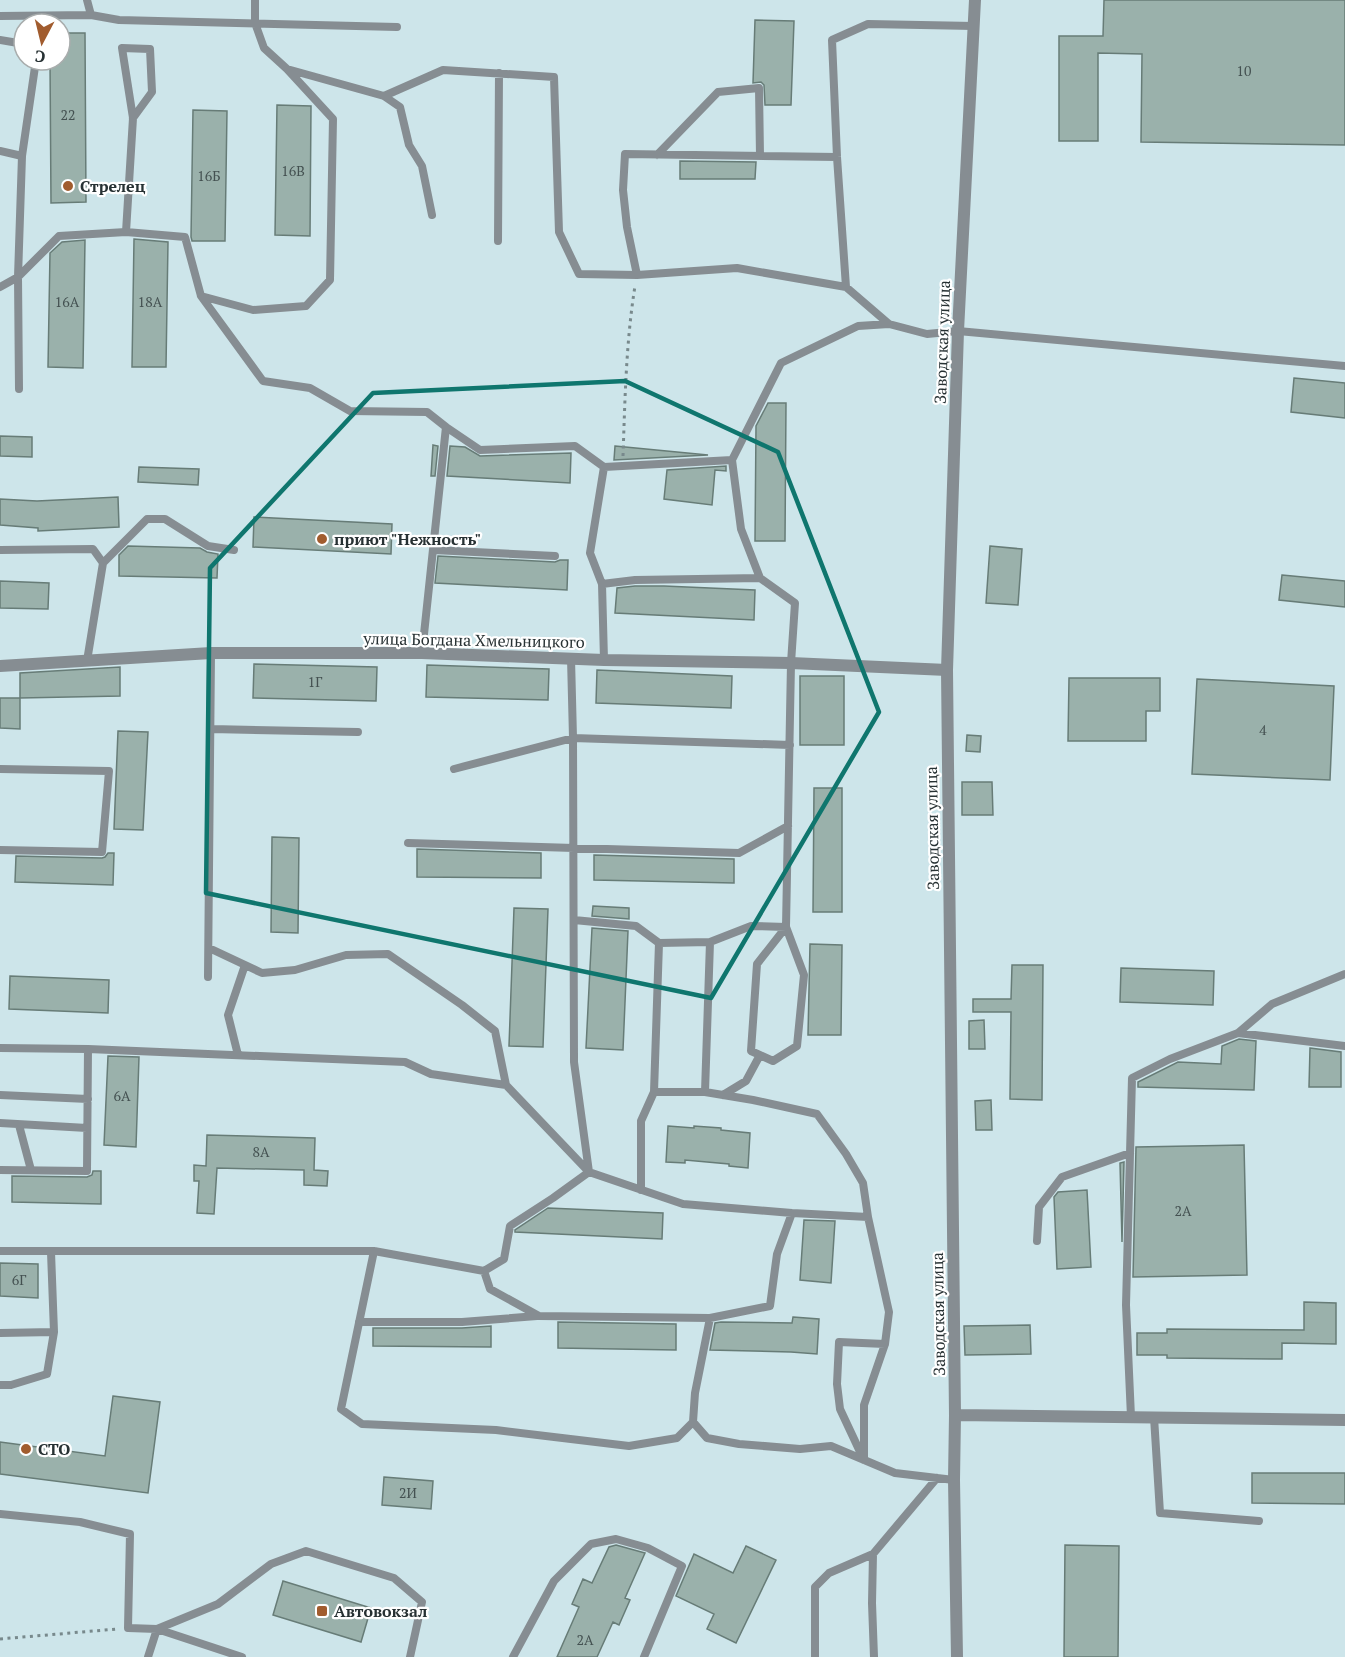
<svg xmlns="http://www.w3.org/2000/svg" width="1345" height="1657" viewBox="0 0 1345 1657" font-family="'PT Serif',serif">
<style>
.building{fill:#9ab1ab;stroke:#677c77;stroke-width:1.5}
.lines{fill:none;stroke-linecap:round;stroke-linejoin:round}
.path{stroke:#78898c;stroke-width:3;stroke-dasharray:3 4.5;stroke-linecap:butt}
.lane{stroke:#868d92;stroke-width:8}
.street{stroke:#868d92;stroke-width:12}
.marked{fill:none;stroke:#0f766e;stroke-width:4.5;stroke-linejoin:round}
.poi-dot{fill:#a15c2e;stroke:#fff;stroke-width:2}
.labels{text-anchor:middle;stroke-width:4.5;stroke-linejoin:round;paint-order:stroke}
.number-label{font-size:14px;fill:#445151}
.poi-label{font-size:16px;font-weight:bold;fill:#273133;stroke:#fff;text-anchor:start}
.street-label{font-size:16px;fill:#273133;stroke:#fff}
</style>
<rect width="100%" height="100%" fill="#cde5ea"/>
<!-- building -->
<path class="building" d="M 1104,0 L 1345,0 L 1345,145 L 1141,142 L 1142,54 L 1098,53 L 1098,141 L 1059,141 L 1059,36 L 1103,36 Z
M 755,20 L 794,21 L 791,105 L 765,105 L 764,85 L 761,82 L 753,83 Z
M 60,33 L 85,33 L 86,202 L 51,203 L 50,60 L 60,60 Z
M 277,105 L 311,106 L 310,236 L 275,235 Z
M 193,110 L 227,111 L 225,241 L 192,241 L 191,237 Z
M 680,161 L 756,162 L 755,179 L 680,179 Z
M 134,239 L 168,242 L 166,367 L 132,367 Z
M 85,240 L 83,368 L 48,367 L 50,253 L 62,242 Z
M 1294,378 L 1345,383 L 1345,418 L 1291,412 Z
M 768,403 L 786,403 L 785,541 L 755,541 L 756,426 Z
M 0,436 L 32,437 L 32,457 L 0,456 Z
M 433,445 L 438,446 L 435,476 L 431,476 Z
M 450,446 L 465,447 L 480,456 L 571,453 L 570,483 L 447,476 Z
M 615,446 L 708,455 L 614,460 Z
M 726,466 L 726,471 L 715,470 L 712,505 L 664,499 L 667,470 Z
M 139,467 L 199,469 L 198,485 L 138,482 Z
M 118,497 L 119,527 L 38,531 L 38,528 L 0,525 L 0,499 L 37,501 Z
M 254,517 L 392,524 L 391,554 L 253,547 Z
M 128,546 L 200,548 L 207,552 L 218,554 L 217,578 L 119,576 L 119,555 Z
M 990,546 L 1022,549 L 1018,605 L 986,603 Z
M 438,556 L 555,562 L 560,560 L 568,560 L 567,590 L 435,583 Z
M 1282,575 L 1345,581 L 1345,607 L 1279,600 Z
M 0,581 L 49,583 L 48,609 L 0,608 Z
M 635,586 L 664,586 L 755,590 L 754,620 L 615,613 L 617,588 Z
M 254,664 L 377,667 L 376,701 L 253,698 Z
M 427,665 L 549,669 L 548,700 L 426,697 Z
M 120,667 L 120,696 L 20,698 L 20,673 Z
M 597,670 L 732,676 L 731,708 L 596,703 Z
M 800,676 L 844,676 L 844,745 L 800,745 Z
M 1069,678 L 1160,678 L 1160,711 L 1146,711 L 1146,741 L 1068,741 Z
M 1197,679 L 1334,686 L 1330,780 L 1192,774 Z
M 0,698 L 20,698 L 20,729 L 0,728 Z
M 118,731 L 148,732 L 143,830 L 114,829 Z
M 967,735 L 981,736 L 980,752 L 966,751 Z
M 962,782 L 992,782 L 993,815 L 962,815 Z
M 814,788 L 842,788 L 842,912 L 813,912 Z
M 272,837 L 299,838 L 298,933 L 271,932 Z
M 417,849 L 541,853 L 541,878 L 417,877 Z
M 108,853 L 114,853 L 113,885 L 15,882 L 16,856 L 102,858 L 105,857 Z
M 594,855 L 734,859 L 734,883 L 594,880 Z
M 593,906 L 629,908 L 629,919 L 592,916 Z
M 514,908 L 548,909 L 543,1047 L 509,1046 Z
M 592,928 L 628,931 L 623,1050 L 586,1048 Z
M 810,944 L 842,945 L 841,1035 L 808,1035 Z
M 1012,965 L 1043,965 L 1042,1100 L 1010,1099 L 1011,1012 L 973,1012 L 973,999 L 1011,999 Z
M 1121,968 L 1214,971 L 1213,1005 L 1120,1002 Z
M 10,976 L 109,980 L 108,1013 L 9,1009 Z
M 984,1020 L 985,1049 L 969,1049 L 969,1021 Z
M 1239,1039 L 1256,1041 L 1254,1090 L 1138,1087 L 1138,1082 L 1178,1062 L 1221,1064 L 1222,1046 Z
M 1310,1048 L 1341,1052 L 1341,1087 L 1309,1087 Z
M 108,1056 L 139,1057 L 136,1147 L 104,1145 Z
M 991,1100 L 992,1130 L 976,1130 L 975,1101 Z
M 668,1126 L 694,1128 L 694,1126 L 721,1128 L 721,1130 L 750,1133 L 748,1168 L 729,1166 L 729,1164 L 685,1160 L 685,1163 L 666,1162 Z
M 207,1135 L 315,1138 L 314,1170 L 328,1171 L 327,1186 L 304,1185 L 304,1170 L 217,1168 L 214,1214 L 197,1213 L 199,1181 L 194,1181 L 194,1165 L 206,1166 Z
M 1244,1145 L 1247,1275 L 1133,1277 L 1136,1147 Z
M 1124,1162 L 1122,1242 L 1120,1163 Z
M 93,1171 L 101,1171 L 101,1204 L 12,1202 L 12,1176 L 87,1177 L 92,1175 Z
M 1087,1190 L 1091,1267 L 1057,1269 L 1054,1197 L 1058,1192 Z
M 548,1208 L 663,1213 L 662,1239 L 515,1232 L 515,1230 Z
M 804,1220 L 835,1221 L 831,1283 L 800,1280 Z
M 0,1263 L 38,1264 L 38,1298 L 0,1296 Z
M 1304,1302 L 1336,1303 L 1336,1344 L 1282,1343 L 1282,1359 L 1167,1358 L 1167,1355 L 1137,1355 L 1137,1333 L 1167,1333 L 1167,1329 L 1304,1330 Z
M 793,1317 L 819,1319 L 817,1354 L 791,1352 L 710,1350 L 715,1323 L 721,1322 L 792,1323 Z
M 558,1322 L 676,1324 L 676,1350 L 558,1348 Z
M 1030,1325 L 1031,1354 L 965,1355 L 964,1326 Z
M 491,1326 L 491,1347 L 373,1346 L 373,1328 L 462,1328 Z
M 113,1396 L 160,1402 L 148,1493 L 0,1474 L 0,1442 L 105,1456 Z
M 1252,1473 L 1345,1473 L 1345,1504 L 1252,1503 Z
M 384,1477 L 433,1481 L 431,1509 L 382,1505 Z
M 616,1545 L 645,1553 L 625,1598 L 630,1600 L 619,1625 L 613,1622 L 597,1657 L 557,1657 L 579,1607 L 572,1604 L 583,1579 L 592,1583 L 609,1547 Z
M 1065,1545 L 1119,1546 L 1118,1657 L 1064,1657 Z
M 746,1546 L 776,1560 L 736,1643 L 707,1629 L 714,1614 L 676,1596 L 694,1554 L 733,1573 Z
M 283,1581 L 371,1608 L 361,1642 L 273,1615 Z"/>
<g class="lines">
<!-- path -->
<path class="path" d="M 623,456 C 625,399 626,342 635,286
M 0,1639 L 117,1629"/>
<!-- lane -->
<path class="lane" d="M 87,0 L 91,15 L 119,20 L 397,27
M 255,0 L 255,23 L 264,48 L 287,69 L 384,96 L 400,107 L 409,145 L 422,166 L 432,215
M 0,16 L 91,15
M 0,40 L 24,44
M 384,96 L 443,70 L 554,77 L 559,232 L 579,274 L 637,275 L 737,268 L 846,287 L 889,324 L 927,334 L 958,331 L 1345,366
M 0,151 L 22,156 L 18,277 L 19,389
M 657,155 L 718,92 L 759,88 L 760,156
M 22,156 L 36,60
M 126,232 L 133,118 L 122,48 L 150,49 L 152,92 L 133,118
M 498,241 L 499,73
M 637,275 L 627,227 L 623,190 L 625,154 L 837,157
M 0,287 L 18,277 L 59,236 L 126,232 L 185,237 L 201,296 L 253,310 L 306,306 L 330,280 L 333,119 L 287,69
M 846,287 L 837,157 L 832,40 L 868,24 L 974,26
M 201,296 L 263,381 L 310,388 L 350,411 L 427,412 L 446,427 L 422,653
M 446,427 L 480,450 L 575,446 L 604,467 L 732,460
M 604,467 L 590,553 L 602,584 L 604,660
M 0,550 L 93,549 L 103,563 L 87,661
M 433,550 L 555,556
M 103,563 L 147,519 L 165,519 L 208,546 L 234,550
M 602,584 L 635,580 L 760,578
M 571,658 L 573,738 L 574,1062 L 589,1172 L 683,1204 L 792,1213 L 868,1217 L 889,1312 L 885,1344 L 864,1405 L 864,1460
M 211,729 L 358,732
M 0,769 L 109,771 L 102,852 L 0,850
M 454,769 L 573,738 L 790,745
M 408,843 L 739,853 L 788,826
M 574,920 L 636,926 L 659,943 L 710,942 L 751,926 L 786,927
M 786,927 L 757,964 L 751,1051 L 773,1061 L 797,1046 L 804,975 L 786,927 L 791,663 L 795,603 L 760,578 L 741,529 L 732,460 L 781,363 L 858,326 L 889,324
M 209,948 L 262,973 L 295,970 L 346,955 L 388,954 L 462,1005 L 495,1031 L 506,1085 L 589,1172 L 553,1198 L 510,1226 L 504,1259 L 484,1271
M 208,977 L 211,653
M 1238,1033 L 1272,1004 L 1345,974
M 0,1048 L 88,1049 L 87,1171 L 0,1170
M 88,1049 L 405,1062 L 431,1074 L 506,1085
M 238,1055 L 228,1015 L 245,965
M 654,1092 L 705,1092 L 753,1100 L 817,1114 L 846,1154 L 863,1183 L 868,1217
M 705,1092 L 710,942
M 0,1095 L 88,1099
M 723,1095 L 746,1081 L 760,1055
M 0,1123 L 87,1128
M 19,1125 L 31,1170
M 641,1190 L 641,1121 L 654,1092 L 659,943
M 1037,1241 L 1039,1207 L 1062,1177 L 1130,1153
M 0,1251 L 374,1251 L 484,1271 L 490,1289 L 539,1316 L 710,1318 L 770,1306 L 777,1254 L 792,1213
M 374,1251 L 341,1409 L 362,1424 L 496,1430 L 629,1446 L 677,1438 L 693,1422 L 695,1393 L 710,1318
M 359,1322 L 462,1322 L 537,1316
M 0,1333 L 54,1332
M 0,1385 L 11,1385 L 47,1374 L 54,1332 L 51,1252
M 1131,1417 L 1126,1305 L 1132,1078 L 1170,1059 L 1238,1033 L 1345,1046
M 1154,1417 L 1160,1513 L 1259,1521
M 693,1422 L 707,1438 L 739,1444 L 800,1449 L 831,1446 L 895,1473 L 954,1480
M 862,1456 L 840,1409 L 837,1384 L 839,1342 L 885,1344
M 0,1514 L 80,1522 L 130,1534 L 128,1628 L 157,1629 L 242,1657
M 148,1657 L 157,1629 L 218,1604 L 271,1564 L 306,1551 L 394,1578 L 422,1602 L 410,1657
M 513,1657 L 554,1581 L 591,1544 L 616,1539 L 648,1548 L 682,1566 L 644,1657
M 815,1657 L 815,1587 L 829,1573 L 873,1554
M 874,1657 L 872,1603 L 873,1554 L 937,1478"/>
<!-- street -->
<path class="street" d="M 0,666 L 211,653 L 422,653 L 604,660 L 791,663 L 947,670
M 955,1415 L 1345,1420
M 957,1657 L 954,1480 L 955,1415 L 947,670 L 958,331 L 975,0"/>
</g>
<!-- marked area -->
<path class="marked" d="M 625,381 L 778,452 L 879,712 L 711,998 L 206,893 L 210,568 L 373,393 Z"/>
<!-- markers -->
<g class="poi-dot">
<circle cx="68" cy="186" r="6"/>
<circle cx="322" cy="539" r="6"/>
<circle cx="26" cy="1449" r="6"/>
<rect x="316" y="1605" width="12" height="12" rx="3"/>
</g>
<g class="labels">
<!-- number labels -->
<g class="number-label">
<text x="1244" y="76">10</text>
<text x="68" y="120">22</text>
<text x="293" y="176">16В</text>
<text x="209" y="181">16Б</text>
<text x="67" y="307">16А</text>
<text x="150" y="307">18А</text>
<text x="315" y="687">1Г</text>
<text x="1263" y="735">4</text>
<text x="122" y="1101">6А</text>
<text x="261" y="1157">8А</text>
<text x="1183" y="1216">2А</text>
<text x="19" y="1285">6Г</text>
<text x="408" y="1498">2И</text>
<text x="585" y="1645">2А</text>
</g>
<!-- poi labels -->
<g class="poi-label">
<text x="80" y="192">Стрелец</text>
<text x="334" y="545">приют "Нежность"</text>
<text x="38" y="1455">СТО</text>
<text x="334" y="1617">Автовокзал</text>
</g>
<!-- street labels -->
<g class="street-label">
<text transform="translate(942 342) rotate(-88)" y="6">Заводская улица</text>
<text transform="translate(474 640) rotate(1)" y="6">улица Богдана Хмельницкого</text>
<text transform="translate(932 828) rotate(-91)" y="6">Заводская улица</text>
<text transform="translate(938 1314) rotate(-91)" y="6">Заводская улица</text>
</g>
</g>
<!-- north arrow -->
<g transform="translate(42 42) rotate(187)"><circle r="28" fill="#ffffff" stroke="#a9adad" stroke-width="1.5"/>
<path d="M0-4.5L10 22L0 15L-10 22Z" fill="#a15c2e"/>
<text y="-9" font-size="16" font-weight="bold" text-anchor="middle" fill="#273133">С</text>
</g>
</svg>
